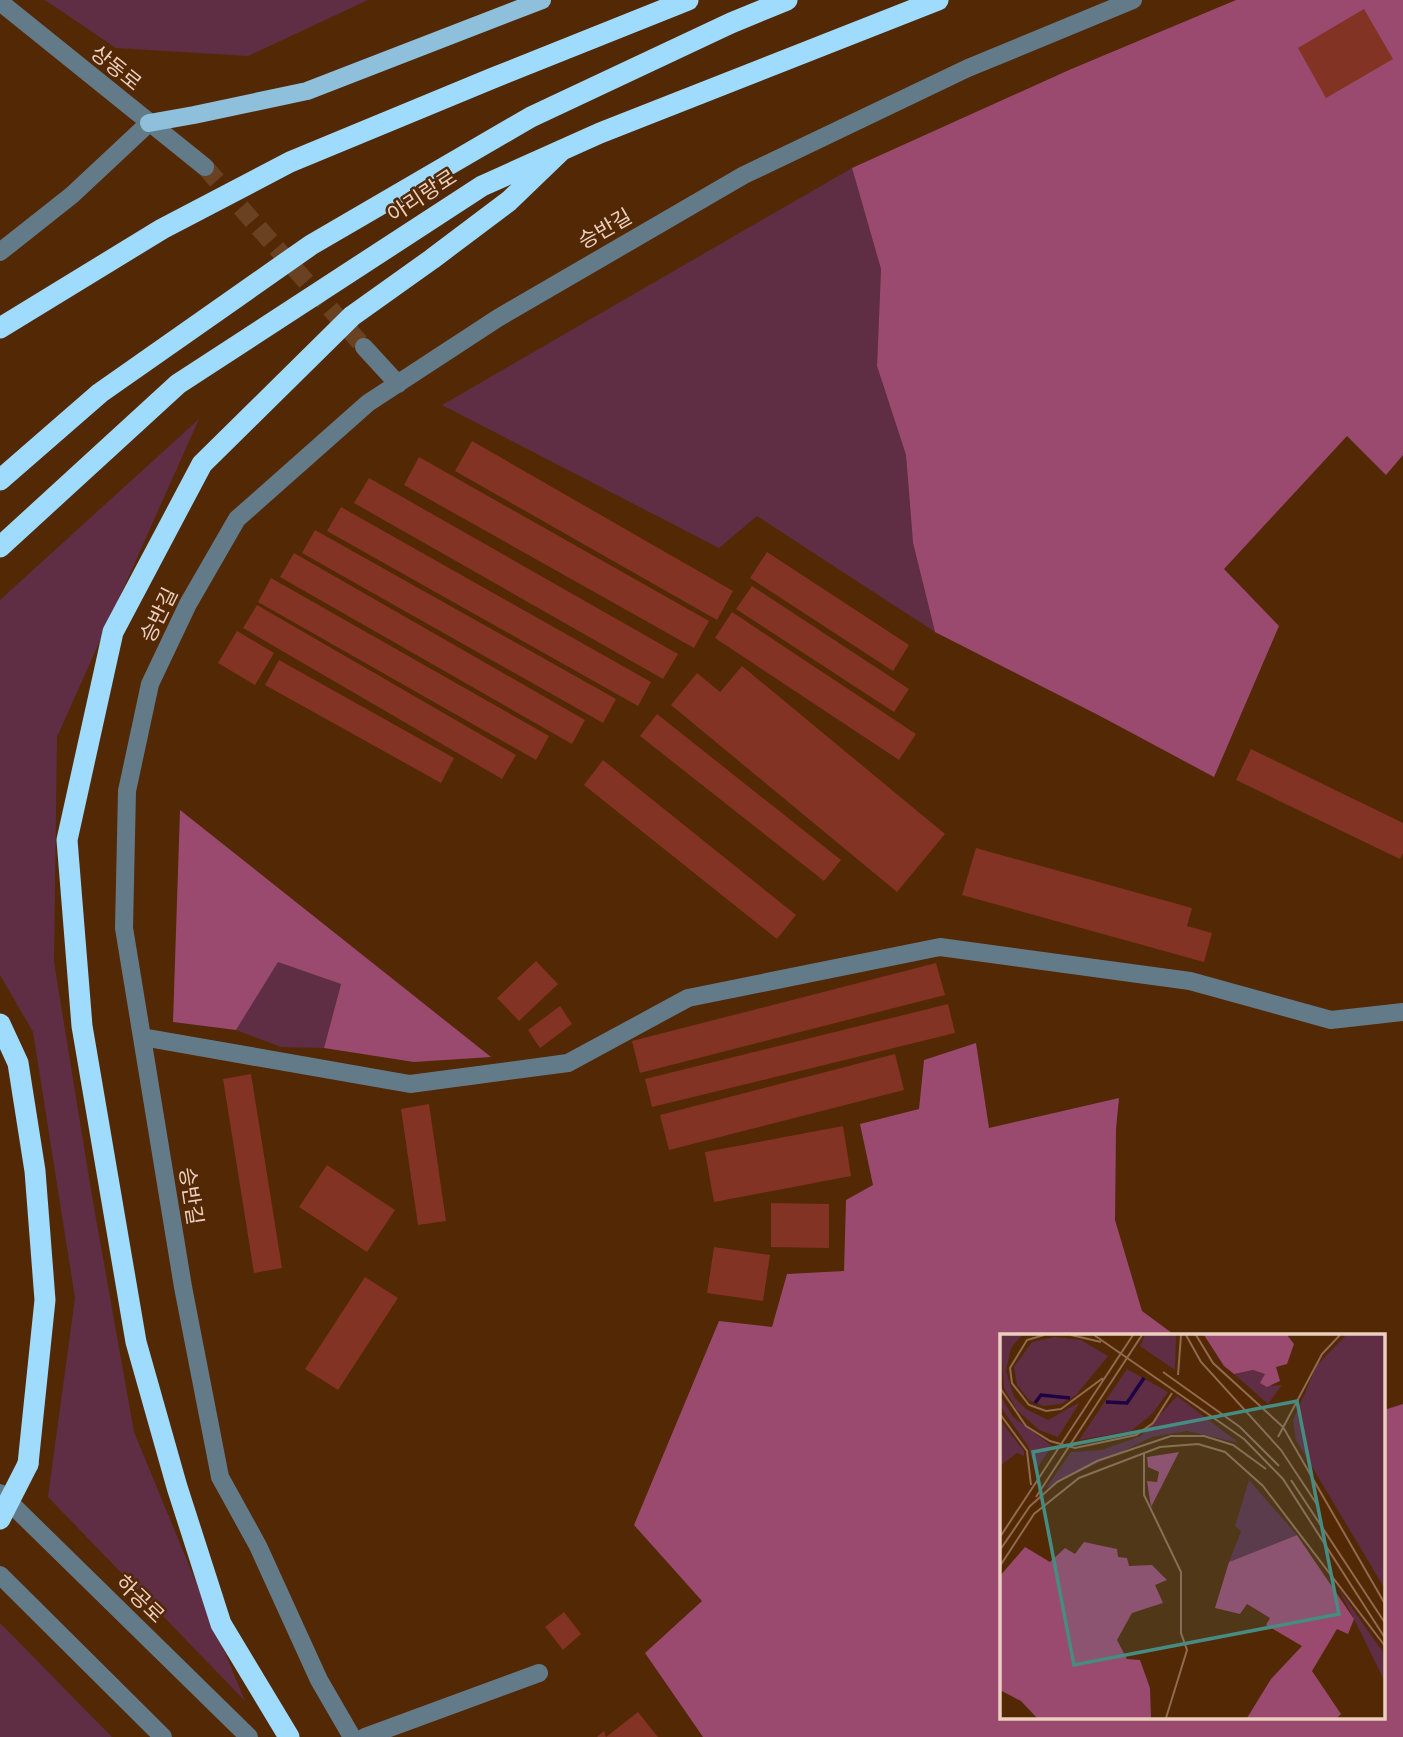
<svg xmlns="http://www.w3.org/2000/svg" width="1403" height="1737" viewBox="0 0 1403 1737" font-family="Georgia,'Noto Sans KR',serif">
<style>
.green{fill:#5f2e44}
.forest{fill:#994a6e}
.building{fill:#823323}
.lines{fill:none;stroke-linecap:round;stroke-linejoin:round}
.minor-tunnel{stroke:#6a4121;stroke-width:18;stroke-dasharray:18 9;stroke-linecap:butt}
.minor{stroke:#637b88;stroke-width:18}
.major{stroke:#8ec0dc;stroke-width:18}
.highway{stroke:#9edbfd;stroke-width:21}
.highway-bridge{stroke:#9edbfd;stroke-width:21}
.labels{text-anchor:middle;stroke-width:5;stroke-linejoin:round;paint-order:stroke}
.street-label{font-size:21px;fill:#ebcfbf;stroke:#532805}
.inset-river{fill:none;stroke:#1e0145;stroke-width:3.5}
.inset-road{fill:none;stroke:#906b4f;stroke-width:2}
.view{fill:#468c82;fill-opacity:0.15;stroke:#468c82;stroke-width:3.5}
.inset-edge{fill:none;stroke:#ebcfbf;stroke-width:3.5}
</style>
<rect width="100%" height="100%" fill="#532805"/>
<!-- green -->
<path class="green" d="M 45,0 L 368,0 L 248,56 L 116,48 Z
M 852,168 L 881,269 L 877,366 L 906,455 L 913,543 L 935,632 L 757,516 L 719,548 L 442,405 Z
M 199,419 L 57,737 L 54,962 L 92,1196 L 134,1432 L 245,1701 L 48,1497 L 75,1298 L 33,1032 L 0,975 L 0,600 Z
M 277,961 L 341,984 L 324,1048 L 281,1047 L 236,1030 Z
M 0,1623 L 112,1737 L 0,1737 Z"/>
<!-- forest -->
<path class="forest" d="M 1236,0 L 1403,0 L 1403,455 L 1386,475 L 1347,436 L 1224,569 L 1279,626 L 1214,777 L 1102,717 L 935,632 L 913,543 L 906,455 L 877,366 L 881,269 L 852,168 L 1069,70 Z
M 180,810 L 491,1057 L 414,1062 L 324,1048 L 341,984 L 278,962 L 236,1030 L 173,1022 Z
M 976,1043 L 989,1128 L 1119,1098 L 1116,1129 L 1115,1220 L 1142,1311 L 1176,1336 L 1002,1336 L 1002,1718 L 1384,1718 L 1384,1410 L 1403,1404 L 1403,1737 L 703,1737 L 645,1653 L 702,1601 L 634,1525 L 719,1321 L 772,1327 L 787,1274 L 844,1271 L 846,1200 L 873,1185 L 860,1124 L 919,1109 L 924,1060 Z"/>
<!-- building -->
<path class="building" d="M 1364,9 L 1393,59 L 1326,98 L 1298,48 Z
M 472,441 L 733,591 L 717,620 L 455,471 Z
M 419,457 L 709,621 L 694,648 L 404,485 Z
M 369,478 L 678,654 L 663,679 L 354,503 Z
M 341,507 L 651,682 L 638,706 L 327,531 Z
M 315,530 L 616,699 L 603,723 L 302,553 Z
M 767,552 L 909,645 L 893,671 L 750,578 Z
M 294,553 L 585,720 L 572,744 L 280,577 Z
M 271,578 L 549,736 L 536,760 L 258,602 Z
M 752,586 L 909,689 L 894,712 L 736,609 Z
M 257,605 L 516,755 L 502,779 L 243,628 Z
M 732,612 L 916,734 L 899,760 L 715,638 Z
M 237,631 L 274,653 L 255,685 L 218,663 Z
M 279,660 L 454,758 L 441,783 L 265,685 Z
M 742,666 L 945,834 L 897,892 L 671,705 L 697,673 L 720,692 Z
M 657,714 L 841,860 L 824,881 L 640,736 Z
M 1251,749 L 1403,823 L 1403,853 L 1400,859 L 1236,780 Z
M 603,760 L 796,915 L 777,939 L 584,785 Z
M 976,848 L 1192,908 L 1187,926 L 1212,933 L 1204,962 L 962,895 Z
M 536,961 L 558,984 L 519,1021 L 497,998 Z
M 936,963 L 945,995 L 640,1073 L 632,1041 Z
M 948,1004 L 955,1033 L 652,1107 L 645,1079 Z
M 560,1006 L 572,1024 L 540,1048 L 528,1030 Z
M 895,1054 L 904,1090 L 669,1150 L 660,1115 Z
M 251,1074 L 282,1268 L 254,1273 L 223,1079 Z
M 429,1104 L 446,1221 L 418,1225 L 401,1109 Z
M 843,1126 L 851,1176 L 714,1202 L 705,1152 Z
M 327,1165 L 395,1210 L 367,1252 L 299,1207 Z
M 771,1203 L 829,1204 L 829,1248 L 771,1247 Z
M 714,1247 L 770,1255 L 763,1301 L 707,1293 Z
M 365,1277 L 398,1298 L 338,1390 L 305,1369 Z
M 564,1612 L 581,1634 L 563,1650 L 545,1627 Z
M 638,1712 L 658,1737 L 597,1737 L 604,1731 L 606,1737 Z"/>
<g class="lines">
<!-- minor-tunnel -->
<path class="minor-tunnel" d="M 205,167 L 364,347"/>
<!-- minor -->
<path class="minor" d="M 0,2 L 205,167
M 0,252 L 72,195 L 149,123
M 364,347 L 398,384
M 142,1037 L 410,1084 L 568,1063 L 688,998 L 940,947 L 1190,981 L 1331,1020 L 1403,1012
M 0,1493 L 249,1737
M 0,1575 L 163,1737
M 352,1737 L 319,1680 L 258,1546 L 220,1477 L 183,1287 L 124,928 L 127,791 L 150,684 L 188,604 L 237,519 L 368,403 L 498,318 L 744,175 L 968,68 L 1133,0
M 365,1737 L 539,1673"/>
<!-- major -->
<path class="major" d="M 149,123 L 194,115 L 307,91 L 542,0"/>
<!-- highway -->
<path class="highway" d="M 0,328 L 162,229 L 290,162 L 493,78 L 688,0
M 0,480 L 100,393 L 311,245 L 531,117 L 731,23 L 787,0
M 0,547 L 178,384 L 482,186 L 600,133 L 938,0
M 0,1024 L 18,1063 L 35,1171 L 45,1300 L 28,1464
M 289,1737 L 221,1624 L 177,1487 L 136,1342 L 82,1026 L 67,840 L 113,632 L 202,464 L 352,316 L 432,259 L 509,201 L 562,150"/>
<!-- highway-bridge -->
<path class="highway-bridge" d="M 0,1519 L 28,1464"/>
</g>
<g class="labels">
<!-- street labels -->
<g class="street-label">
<text transform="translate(116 68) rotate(39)" y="7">상동로</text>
<text transform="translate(422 196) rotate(-33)" y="7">아리랑로</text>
<text transform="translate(605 229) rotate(-30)" y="7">승반길</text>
<text transform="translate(159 615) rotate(-64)" y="7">승반길</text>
<text transform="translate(191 1196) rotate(81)" y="7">승반길</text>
<text transform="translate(140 1599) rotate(44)" y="7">하공로</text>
</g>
</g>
<!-- overview -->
<g transform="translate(1000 1334)">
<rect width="385" height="385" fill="#532805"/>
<path d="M 0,1 L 22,1 L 11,14 L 6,37 L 14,63 L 26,75 L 48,86 L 80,68 L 58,103 L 39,96 L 17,76 L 4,54 ZM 145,1 L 176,1 L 175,36 L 140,12 ZM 346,1 L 385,1 L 385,255 L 296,106 L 293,86 L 317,31 ZM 54,3 L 81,6 L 108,22 L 76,61 L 61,70 L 43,72 L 29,66 L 17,51 L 14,33 L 32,8 ZM 127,35 L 168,58 L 152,80 L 131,97 L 79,106 ZM 253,36 L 266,40 L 272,52 L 282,51 L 268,70 L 234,40 ZM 0,61 L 13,83 L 52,112 L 36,136 L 28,112 L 0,72 ZM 177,62 L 239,109 L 187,97 L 152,103 L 46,154 L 71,118 L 102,116 L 141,102 ZM 0,86 L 24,117 L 24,122 L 17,119 L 0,132 ZM 249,146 L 297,201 L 229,228 L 241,197 L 235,192 ZM 338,254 L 385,321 L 385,348 L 354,285 Z" fill="#5f2e44"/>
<path d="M 204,1 L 287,1 L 294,10 L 287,30 L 276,33 L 280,47 L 267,53 L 260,49 L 265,40 L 253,36 L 234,40 L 224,32 ZM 179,118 L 151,173 L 147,147 L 157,148 L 159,138 L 148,133 L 147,123 ZM 297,201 L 354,285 L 348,300 L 337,295 L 312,337 L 341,380 L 337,384 L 247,384 L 271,345 L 302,312 L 266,291 L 270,284 L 247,270 L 240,280 L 215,274 L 229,228 ZM 84,208 L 117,215 L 118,223 L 127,224 L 129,232 L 152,231 L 167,246 L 155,251 L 163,269 L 132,279 L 117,306 L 127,325 L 140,326 L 150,354 L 151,384 L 37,384 L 21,367 L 0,356 L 0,242 L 25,213 L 50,228 L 65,214 L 75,220 Z" fill="#994a6e"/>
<path class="inset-river" d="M 106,68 L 127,69 L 144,44M 35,69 L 41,61 L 70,64"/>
<path class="inset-road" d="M 44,1 L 27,6 L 10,34 L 12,49 L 29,71 L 46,77 L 61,75 L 103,44M 71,1 L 101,8M 94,1 L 244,105 L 283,145 L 385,304M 186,1 L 201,28 L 281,116 L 318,172M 196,1 L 213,29 L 283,93M 163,38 L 240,93 L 279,132M 178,41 L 181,1M 0,54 L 26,92 L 50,107 L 75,114 L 136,101 L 153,89 L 172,59M 0,80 L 27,117 L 31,151M 283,93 L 385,270M 278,103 L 322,20 L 340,1M 144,119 L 144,161 L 181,238 L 181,299 L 187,316 L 166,384M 291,146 L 385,289M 36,163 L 142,1M 29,173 L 57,148 L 97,127 L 171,102 L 204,102 L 233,111 L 266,135M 0,203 L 133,1M 0,216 L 30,172M 0,232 L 34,180 L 79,144 L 160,113 L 198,110 L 225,118 L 263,152 L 385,312"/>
<path class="view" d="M 297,67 L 339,280 L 74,331 L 33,118 Z"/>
<rect width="385" height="385" class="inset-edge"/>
</g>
</svg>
